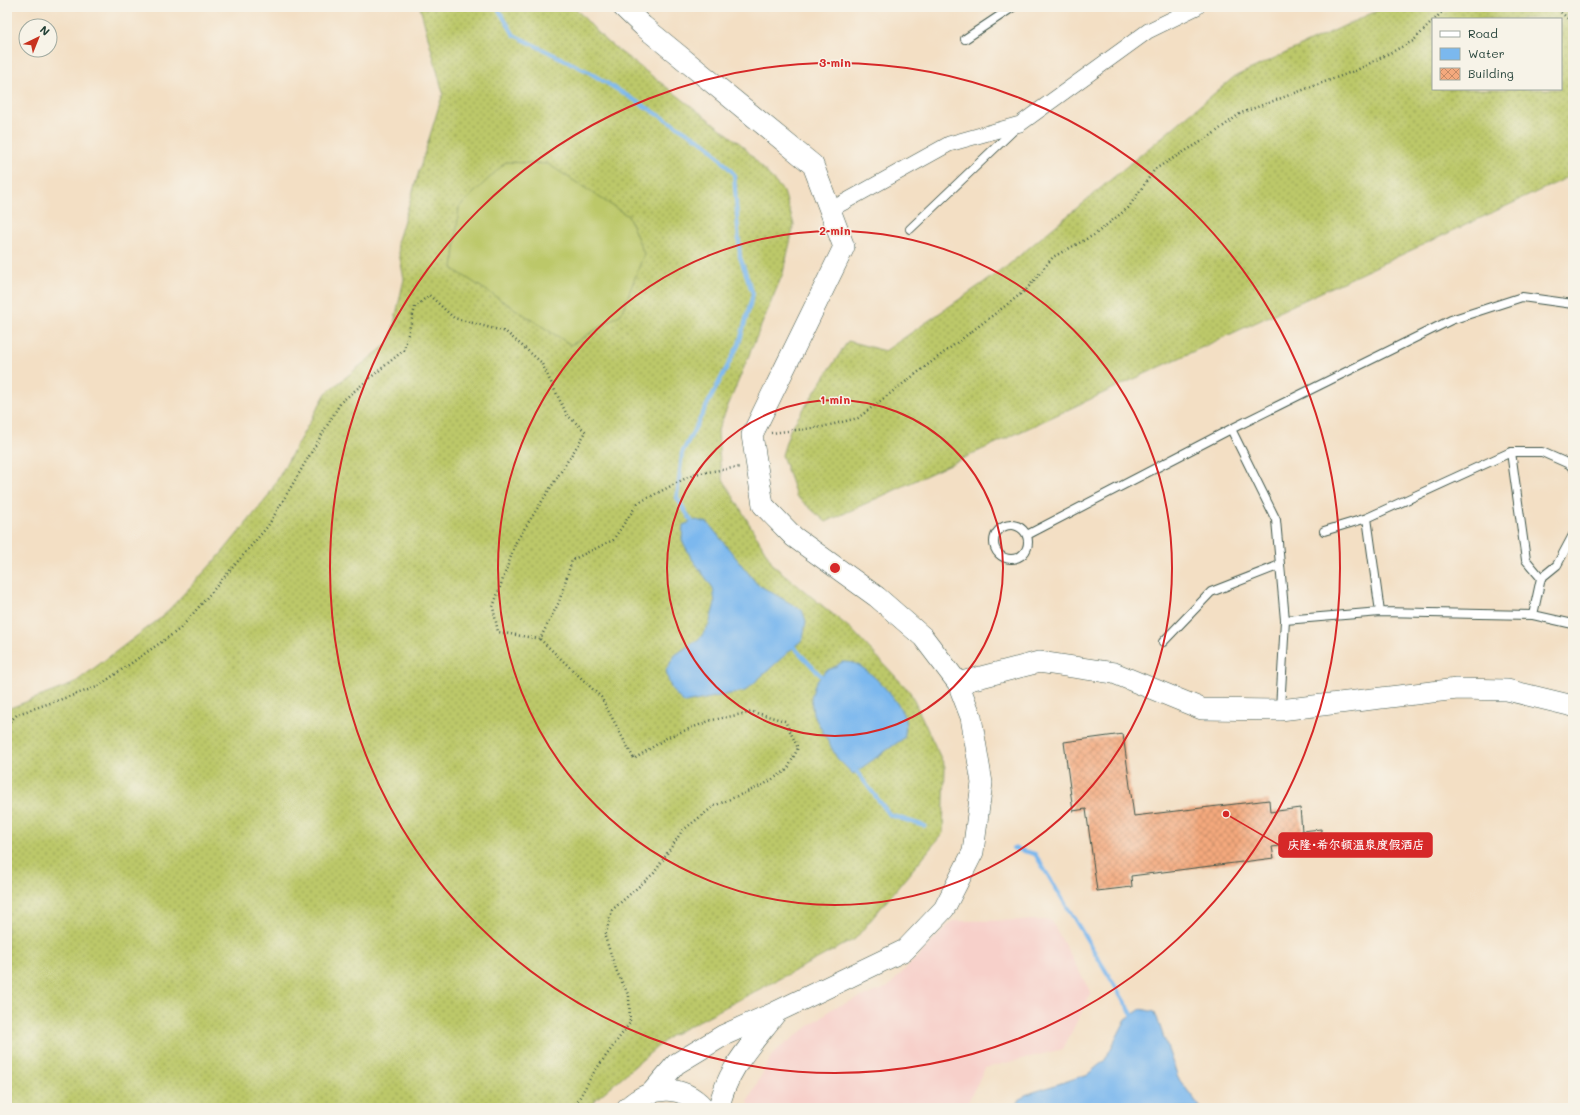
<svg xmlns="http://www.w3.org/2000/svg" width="1580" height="1115" viewBox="0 0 1580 1115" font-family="Mali,'LXGW WenKai TC',sans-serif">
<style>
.built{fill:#f7d0ca}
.grass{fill:url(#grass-dots);stroke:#6e824e;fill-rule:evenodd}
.garden{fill:#bcc869;stroke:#6e824e}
.water{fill:#7bb8ee;stroke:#4d7a91}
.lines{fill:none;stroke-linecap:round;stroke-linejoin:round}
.stream{stroke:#7bb8ee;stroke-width:4}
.building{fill:url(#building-cross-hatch)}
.lane-casing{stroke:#3f554a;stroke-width:10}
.street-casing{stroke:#3f554a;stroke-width:16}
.secondary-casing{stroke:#3f554a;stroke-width:22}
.path{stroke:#3f554a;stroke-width:2.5;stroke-dasharray:1 3;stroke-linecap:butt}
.lane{stroke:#fff;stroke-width:8}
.street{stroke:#fff;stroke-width:15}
.secondary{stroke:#fff;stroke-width:21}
.ring{fill:none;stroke:#d62828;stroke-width:2}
.centre{fill:#d62828;stroke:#f7f3e8;stroke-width:2}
.ring-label{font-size:12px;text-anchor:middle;font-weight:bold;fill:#d62828;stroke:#f7f3e8;stroke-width:3;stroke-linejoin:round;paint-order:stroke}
.leader{fill:none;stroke:#d62828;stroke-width:1.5}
.callout-dot{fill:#d62828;stroke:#f7f3e8;stroke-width:1.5}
.callout{fill:#d62828;stroke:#d62828;stroke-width:1.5}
.callout-label{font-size:12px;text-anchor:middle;font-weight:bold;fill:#fff}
</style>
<defs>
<pattern id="grass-dots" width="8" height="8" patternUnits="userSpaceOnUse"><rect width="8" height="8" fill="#bcc869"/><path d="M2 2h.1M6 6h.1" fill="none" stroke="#98a457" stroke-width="1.8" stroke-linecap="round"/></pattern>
<pattern id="building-cross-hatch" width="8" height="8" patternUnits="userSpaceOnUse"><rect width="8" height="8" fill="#f4a97d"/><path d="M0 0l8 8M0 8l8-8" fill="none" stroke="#c58b67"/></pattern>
</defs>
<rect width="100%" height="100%" fill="#f7f3e8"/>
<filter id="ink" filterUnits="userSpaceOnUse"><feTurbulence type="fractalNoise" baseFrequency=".025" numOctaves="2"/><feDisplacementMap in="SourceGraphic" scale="8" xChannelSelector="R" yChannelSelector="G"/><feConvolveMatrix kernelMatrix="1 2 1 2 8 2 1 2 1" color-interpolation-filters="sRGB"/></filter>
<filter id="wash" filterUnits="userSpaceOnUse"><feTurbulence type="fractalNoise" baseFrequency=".012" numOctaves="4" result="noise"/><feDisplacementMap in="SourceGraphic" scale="16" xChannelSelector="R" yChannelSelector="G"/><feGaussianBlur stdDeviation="0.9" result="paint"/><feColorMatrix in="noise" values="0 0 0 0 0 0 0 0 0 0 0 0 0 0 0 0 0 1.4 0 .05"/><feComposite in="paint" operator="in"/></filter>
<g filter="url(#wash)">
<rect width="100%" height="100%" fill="#f3dfc4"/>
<!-- built -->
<path class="built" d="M 1051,920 L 1091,993 L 1063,1049 L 985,1068 L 965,1108 L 750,1108 L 748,1101 L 773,1053 L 833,1008 L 888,987 L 952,921 Z"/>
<!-- grass -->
<path class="grass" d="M 420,7 L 574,7 L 605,40 L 742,145 L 784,192 L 794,225 L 783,273 L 718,430 L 720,464 L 723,479 L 774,566 L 852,630 L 910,692 L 945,767 L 943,833 L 855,939 L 670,1036 L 595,1100 L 592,1108 L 7,1108 L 7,711 L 10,708 L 73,684 L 162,617 L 221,554 L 267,498 L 326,393 L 390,342 L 404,279 L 397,243 L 443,93 Z
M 1385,7 L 1573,7 L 1573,178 L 1566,178 L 1558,182 L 826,522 L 796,496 L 782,455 L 790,430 L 848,341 L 885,351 L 1006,267 L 1234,77 ZM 1433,19 L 1561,19 L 1561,89 L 1433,89 Z"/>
<!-- garden -->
<path class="garden" d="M 506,162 L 548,164 L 628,216 L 644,254 L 621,314 L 571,345 L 453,269 L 459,207 Z"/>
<!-- water -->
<path class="water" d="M 696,520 L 708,523 L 757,584 L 802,610 L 806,621 L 803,639 L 745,691 L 685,703 C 672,693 669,686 666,670 L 675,655 L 700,638 L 709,625 L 715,603 L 713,588 L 690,556 L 682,540 L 683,525 Z
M 842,662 C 846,662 851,662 854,663 C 871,670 896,698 903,714 C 907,722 906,730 904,738 L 853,774 L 837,758 L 813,714 L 811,698 L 815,684 L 825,671 L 835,667 Z
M 1141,1009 L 1155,1012 L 1178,1078 L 1201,1108 L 1013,1108 L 1025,1095 L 1088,1074 L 1105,1060 L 1126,1019 Z"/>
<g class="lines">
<!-- stream -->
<path class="stream" d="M 497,7 L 514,35 L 587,71 L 708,145 L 734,174 L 740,257 L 753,294 L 739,344 L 682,453 L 677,498 L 694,525
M 790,643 L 824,679
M 854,768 L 890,815 L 925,826
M 1013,848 L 1035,854 L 1135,1019"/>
</g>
<g id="blocks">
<!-- building -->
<path class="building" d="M 1123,734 L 1134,816 L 1269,800 L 1270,812 L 1300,808 L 1302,831 L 1321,829 L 1322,841 L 1272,847 L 1274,858 L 1131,876 L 1132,887 L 1097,891 L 1086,809 L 1073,811 L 1064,742 Z"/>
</g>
</g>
<g filter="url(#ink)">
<use href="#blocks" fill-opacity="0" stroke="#3f554a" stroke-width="1"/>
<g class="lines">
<defs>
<path id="lane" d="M 965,39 L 1013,7
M 910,229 L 1016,128
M 1231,429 L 1276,520 L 1285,620 L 1280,709
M 1511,452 L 1526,560 L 1541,578
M 1367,518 L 1380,612
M994 542a17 17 0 1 1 34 0a17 17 0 1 1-34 0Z
M 1324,531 L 1367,518 L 1511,452 L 1542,452 L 1569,464 L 1573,468
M 1027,535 L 1231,429 L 1451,320 L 1522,297 L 1573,304
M 1533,615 L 1541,578 L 1557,565 L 1573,535
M 1285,620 L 1380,612 L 1533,615 L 1573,624
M 1163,642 L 1211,592 L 1280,565"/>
<path id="street" d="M 830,210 L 949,144 L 1020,124 L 1148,31 L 1197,7"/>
<path id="secondary" d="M 623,7 L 643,26 L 813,165 L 844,247 L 752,435 L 763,505 L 794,537 L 877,597 L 923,637 L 958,683 L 971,717 L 982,783 L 973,852 L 944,909 L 905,950 L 776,1012 L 724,1035 L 676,1064 L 652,1092
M 958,683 L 1039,662 L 1114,673 L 1202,709 L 1280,710 L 1457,689 L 1507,690 L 1573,706
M 627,1108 C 651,1086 681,1083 704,1108
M 719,1108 C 726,1070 752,1044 775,1014"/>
</defs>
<!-- lane casing -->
<use href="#lane" class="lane-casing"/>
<!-- street casing -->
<use href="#street" class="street-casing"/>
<!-- secondary casing -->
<use href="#secondary" class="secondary-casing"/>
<!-- path -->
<path class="path" d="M 1555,7 L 1573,23
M 1435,19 L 1447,7
M 771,433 L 822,427 L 858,418 L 1026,290 L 1053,257 L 1094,235 L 1128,208 L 1155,169 L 1209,137 L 1241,113 L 1357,70 L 1413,41 L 1433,21
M 7,724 L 18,714 L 97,687 L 180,629 L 268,526 L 341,402 L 404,350 L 415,307 L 429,295 L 454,318 L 506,332 L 541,362 L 567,415 L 586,432 L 516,542 L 493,607 L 498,632 L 540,639
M 574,1108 L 592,1075 L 630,1023 L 629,996 L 617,972 L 605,937 L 612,910 L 654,873 L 682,831 L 714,806 L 763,785 L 787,770 L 798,748 L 785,721 L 753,712 L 712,720 L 668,737 L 634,759 L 601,697 L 540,639 L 559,602 L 572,560 L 613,540 L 638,503 L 694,474 L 740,467"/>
<!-- lane -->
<use href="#lane" class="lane"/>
<!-- street -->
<use href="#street" class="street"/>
<!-- secondary -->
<use href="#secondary" class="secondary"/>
</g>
</g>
<!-- distance rings -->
<g class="ring">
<circle cx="835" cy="568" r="168"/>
<circle cx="835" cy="568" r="337"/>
<circle cx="835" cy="568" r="505"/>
</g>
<circle cx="835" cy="568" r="6" class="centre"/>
<g class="ring-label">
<text x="835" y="67">3 min</text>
<text x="835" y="235">2 min</text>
<text x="835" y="404">1 min</text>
</g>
<!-- callouts -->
<path class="leader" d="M1226 814L1279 845"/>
<circle class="callout-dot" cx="1226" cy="814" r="4"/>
<rect class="callout" x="1279" y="833" width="153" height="24" rx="4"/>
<g class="callout-label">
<text x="1356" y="849">庆隆·希尔顿温泉度假酒店</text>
</g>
<!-- margin -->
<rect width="1580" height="1115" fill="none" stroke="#f7f3e8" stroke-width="24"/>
<!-- legend -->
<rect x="1432" y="18" width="130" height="72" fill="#f7f3e8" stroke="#a1aaa0"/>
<rect x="1440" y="31" width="20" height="6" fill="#ffffff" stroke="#a1aaa0"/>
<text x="1468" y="38" font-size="12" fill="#1f3d34">Road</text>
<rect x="1440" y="48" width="20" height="12" fill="#7bb8ee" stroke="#a1aaa0"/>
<text x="1468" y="58" font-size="12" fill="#1f3d34">Water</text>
<rect x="1440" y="68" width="20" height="12" fill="url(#building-cross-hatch)" stroke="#a1aaa0"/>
<text x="1468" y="78" font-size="12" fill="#1f3d34">Building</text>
<!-- north arrow -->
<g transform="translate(38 38) rotate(43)"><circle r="19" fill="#f7f3e8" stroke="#a1aaa0"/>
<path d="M0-3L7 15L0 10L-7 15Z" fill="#c8321e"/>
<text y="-6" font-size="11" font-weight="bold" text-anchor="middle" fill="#1f3d34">N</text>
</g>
</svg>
